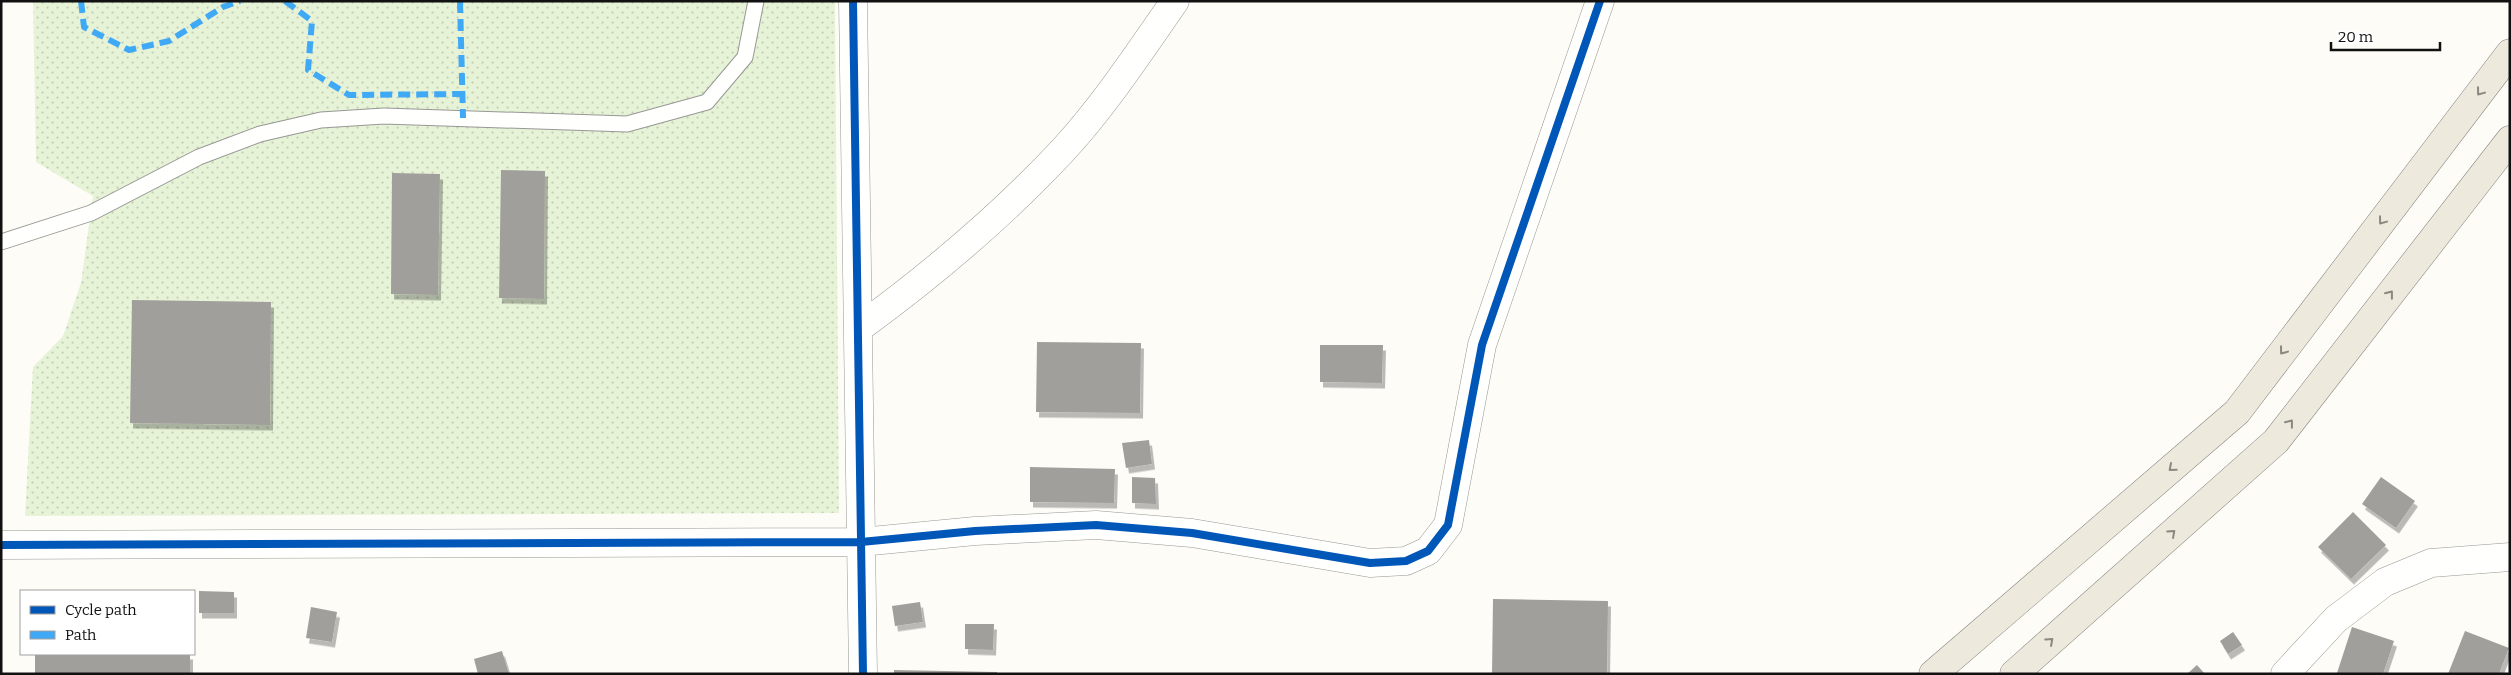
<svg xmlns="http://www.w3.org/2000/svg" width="2511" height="675" viewBox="0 0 2511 675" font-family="Bitter,serif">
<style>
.grass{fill:url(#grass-dots)}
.building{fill:#a19f9c;filter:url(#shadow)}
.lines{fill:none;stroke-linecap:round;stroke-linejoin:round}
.service-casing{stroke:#979795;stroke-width:17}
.minor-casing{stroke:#979795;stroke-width:29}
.primary-casing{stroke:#858482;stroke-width:29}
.service{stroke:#fffffe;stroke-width:15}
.minor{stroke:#fffffe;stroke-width:28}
.primary{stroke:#ede9dc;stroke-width:28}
.quiet{stroke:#3fa9f5;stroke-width:6;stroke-dasharray:12 6;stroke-linecap:butt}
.cycleway-casing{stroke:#fff;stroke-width:11}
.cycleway{stroke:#0057b8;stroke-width:8}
.oneway{stroke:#8a8881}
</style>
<defs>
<pattern id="grass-dots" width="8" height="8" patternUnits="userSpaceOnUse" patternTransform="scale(1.25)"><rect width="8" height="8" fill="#e7f3d7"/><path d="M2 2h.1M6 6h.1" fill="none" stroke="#c5cfb8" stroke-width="1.8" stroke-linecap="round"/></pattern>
<filter id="shadow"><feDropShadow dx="3" dy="5.5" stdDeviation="0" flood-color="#0004"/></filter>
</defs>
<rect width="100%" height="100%" fill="#fdfcf7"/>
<!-- grass -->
<path class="grass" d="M 33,1 L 835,1 L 839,513 L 25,516 L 33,367 L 63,336 L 81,283 L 93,196 L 36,162 Z"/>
<!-- building -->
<path class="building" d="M 501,170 L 545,171 L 544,299 L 499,298 Z
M 392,173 L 440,174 L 438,295 L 391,294 Z
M 132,300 L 271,302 L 270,425 L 130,423 Z
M 1037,342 L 1141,343 L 1140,413 L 1036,412 Z
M 1320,345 L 1383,345 L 1382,383 L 1320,382 Z
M 1149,440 L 1152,464 L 1126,468 L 1122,443 Z
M 1030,467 L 1115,469 L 1114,503 L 1030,502 Z
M 1132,477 L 1155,478 L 1156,504 L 1132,503 Z
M 2381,477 L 2415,501 L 2396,528 L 2362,504 Z
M 2353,512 L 2386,545 L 2351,579 L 2318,547 Z
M 199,591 L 234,592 L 234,613 L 199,613 Z
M 1493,599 L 1608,601 L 1607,674 L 1492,674 Z
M 920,602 L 923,622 L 895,626 L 892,606 Z
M 311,607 L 337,612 L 332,642 L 306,638 Z
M 965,624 L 994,624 L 993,650 L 965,649 Z
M 2352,627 L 2394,641 L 2383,674 L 2337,673 Z
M 2465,631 L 2509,648 L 2499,674 L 2448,674 Z
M 2233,632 L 2242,645 L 2228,654 L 2220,641 Z
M 502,651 L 509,674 L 478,674 L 474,659 Z
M 35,654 L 190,654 L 190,674 L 35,674 Z
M 2197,665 L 2205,674 L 2187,674 Z
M 894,670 L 997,672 L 997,674 L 894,674 Z"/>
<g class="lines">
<defs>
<path id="service" d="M 1,242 L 91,213 L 199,157 L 260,134 L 321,120 L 384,116 L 627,124 L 707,102 L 745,57 L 756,1"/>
<path id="minor" d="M 853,1 L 863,674
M 859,328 C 933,274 1003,215 1065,148 C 1106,103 1140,51 1175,1
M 1,545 L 861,542 L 975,531 L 1096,525 L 1192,533 L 1370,563 L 1406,561 L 1428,551 L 1448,525 L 1482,345 L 1600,1
M 2285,674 L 2336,619 L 2385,582 L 2431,563 L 2510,557"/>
<path id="primary" d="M 1933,674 L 2237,412 L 2510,53
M 2014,674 L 2276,441 L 2510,140"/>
</defs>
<!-- service casing -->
<use href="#service" class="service-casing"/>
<!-- minor casing -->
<use href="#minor" class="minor-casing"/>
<!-- primary casing -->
<use href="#primary" class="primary-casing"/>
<!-- service -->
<use href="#service" class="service"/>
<!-- minor -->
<use href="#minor" class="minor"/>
<!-- primary -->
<use href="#primary" class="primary"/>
<!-- quiet -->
<path class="quiet" d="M 81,1 L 84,27 L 129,50 L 169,41 L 223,7 L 240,1
M 285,1 L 312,21 L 308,70 L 349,95 L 462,94
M 460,1 L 463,118"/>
<defs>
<path id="cycleway" d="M 853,1 L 863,674
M 1,545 L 861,542 L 975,531 L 1096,525 L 1192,533 L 1370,563 L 1406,561 L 1428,551 L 1448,525 L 1482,345 L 1600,1"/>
</defs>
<!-- cycleway casing -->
<use href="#cycleway" class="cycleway-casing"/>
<!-- cycleway -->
<use href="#cycleway" class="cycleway"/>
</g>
<!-- one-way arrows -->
<defs><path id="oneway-chevron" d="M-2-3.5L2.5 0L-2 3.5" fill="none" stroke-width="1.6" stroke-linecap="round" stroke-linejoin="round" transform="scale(1.25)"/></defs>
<g class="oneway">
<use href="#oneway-chevron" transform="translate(2480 92) rotate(127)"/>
<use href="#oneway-chevron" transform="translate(2382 221) rotate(127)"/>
<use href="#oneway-chevron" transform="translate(2390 294) rotate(-52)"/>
<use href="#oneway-chevron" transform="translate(2283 351) rotate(127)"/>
<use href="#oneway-chevron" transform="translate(2290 423) rotate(-52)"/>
<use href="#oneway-chevron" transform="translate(2172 468) rotate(139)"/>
<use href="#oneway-chevron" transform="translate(2172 533) rotate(-42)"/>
<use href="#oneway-chevron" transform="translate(2050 641) rotate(-42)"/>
</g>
<!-- border -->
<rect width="2511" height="675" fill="none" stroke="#111111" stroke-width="5"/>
<!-- legend -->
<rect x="20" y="590" width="175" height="65" fill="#ffffff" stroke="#a0a0a0"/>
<rect x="30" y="606" width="25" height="8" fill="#0057b8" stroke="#a0a0a0"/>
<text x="65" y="615" font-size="15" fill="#111111">Cycle path</text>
<rect x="30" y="631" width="25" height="8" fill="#3fa9f5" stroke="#a0a0a0"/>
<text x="65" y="640" font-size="15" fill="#111111">Path</text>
<!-- scale -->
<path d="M2331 42v8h109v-8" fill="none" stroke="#111111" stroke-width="2.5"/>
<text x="2338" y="42" font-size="15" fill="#111111" stroke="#ffffff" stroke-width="4" paint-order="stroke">20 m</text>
</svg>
